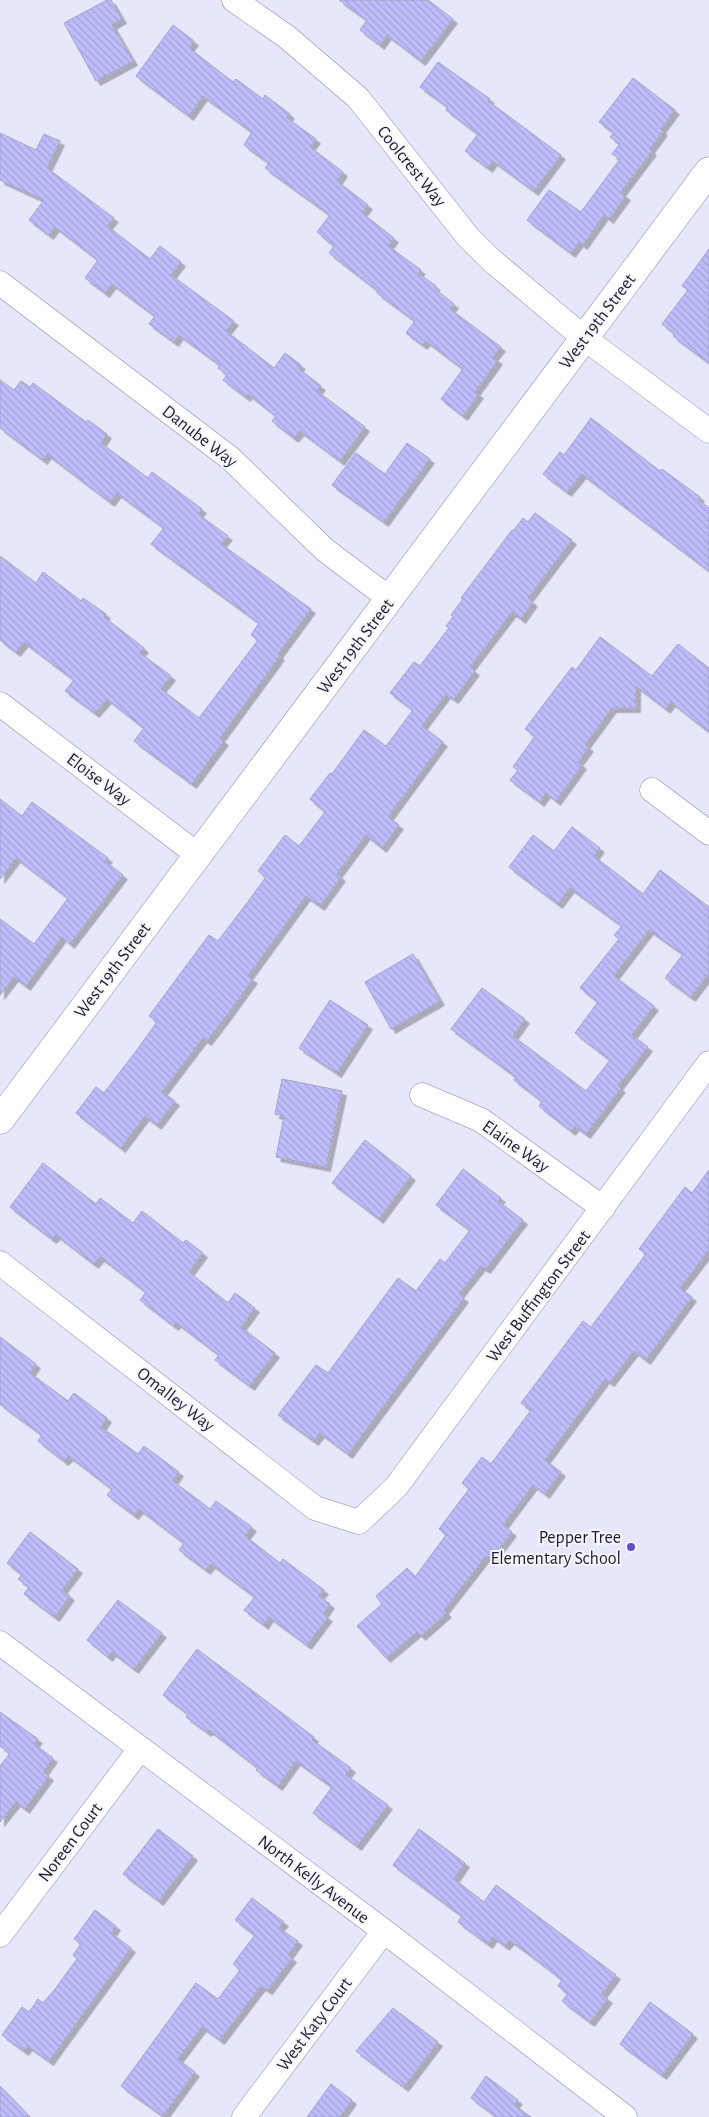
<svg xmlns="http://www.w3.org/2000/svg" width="709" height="2117" viewBox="0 0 709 2117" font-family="'Alegreya Sans',sans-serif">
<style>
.building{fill:url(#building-back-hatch);stroke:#a3a3c4;filter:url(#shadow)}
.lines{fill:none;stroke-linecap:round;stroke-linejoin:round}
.street-casing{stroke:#8a8aa9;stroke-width:25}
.secondary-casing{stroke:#8a8aa9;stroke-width:29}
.street{stroke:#fff;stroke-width:24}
.secondary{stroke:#fff;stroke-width:28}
.poi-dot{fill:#604ec6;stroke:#f5f5fc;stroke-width:2}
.labels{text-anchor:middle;stroke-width:4;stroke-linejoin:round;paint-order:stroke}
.street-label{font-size:18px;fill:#1e1e2a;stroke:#f5f5fc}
.poi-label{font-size:18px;fill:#1e1e2a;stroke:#f5f5fc;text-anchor:end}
</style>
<defs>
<pattern id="building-back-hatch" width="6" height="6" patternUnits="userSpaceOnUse" patternTransform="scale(1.25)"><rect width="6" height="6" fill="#bebdfb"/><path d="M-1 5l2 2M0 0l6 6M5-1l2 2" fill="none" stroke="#a3a2d7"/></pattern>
<filter id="shadow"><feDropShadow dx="4.5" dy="4.5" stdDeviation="0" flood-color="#0004"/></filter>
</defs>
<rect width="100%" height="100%" fill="#e6e7fb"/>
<!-- building -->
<path class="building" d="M 107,0 L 111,0 L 122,19 L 112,25 L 133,61 L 96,81 L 64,23 Z
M 339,0 L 428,0 L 453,19 L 421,61 L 387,35 L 380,45 L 360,30 L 367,20 Z
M 173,25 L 194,41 L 189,48 L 233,82 L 236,79 L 263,99 L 265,95 L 290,114 L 287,118 L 316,139 L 310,147 L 343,172 L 337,181 L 368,205 L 362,213 L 394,238 L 388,246 L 421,270 L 418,273 L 436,286 L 434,288 L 454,304 L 450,309 L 501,347 L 493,357 L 498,360 L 475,392 L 479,394 L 463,416 L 441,399 L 463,369 L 426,341 L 423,345 L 406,333 L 415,321 L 377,293 L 378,291 L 329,253 L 334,246 L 317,232 L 330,215 L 265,168 L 269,163 L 244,145 L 252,132 L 203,96 L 189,116 L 136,76 Z
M 438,62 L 490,99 L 488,101 L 561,155 L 534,191 L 493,161 L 488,168 L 465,151 L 478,134 L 446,110 L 448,107 L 420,87 Z
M 633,78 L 675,110 L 661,129 L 663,131 L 650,149 L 652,151 L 621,192 L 626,196 L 609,219 L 604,215 L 583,245 L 579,242 L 571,253 L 527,220 L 549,190 L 581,212 L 620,159 L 612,154 L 620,144 L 610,137 L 614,133 L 599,122 Z
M 0,133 L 36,150 L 44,134 L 60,141 L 47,168 L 114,218 L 107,226 L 150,259 L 160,246 L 181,262 L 171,275 L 234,321 L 226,331 L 274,368 L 285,353 L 301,365 L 298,368 L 321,386 L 317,391 L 365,427 L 340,461 L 300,431 L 294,438 L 272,421 L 276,416 L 248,394 L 246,397 L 223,380 L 227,375 L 218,368 L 220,365 L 179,335 L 174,342 L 149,324 L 155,316 L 112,284 L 105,293 L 85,278 L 98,260 L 55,227 L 49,235 L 29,220 L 44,200 L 0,180 Z
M 709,249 L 709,363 L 673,336 L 675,334 L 662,324 L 688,290 L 682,286 Z
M 0,380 L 14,390 L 21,381 L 30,387 L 33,383 L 86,422 L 88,420 L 107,434 L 101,443 L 148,478 L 152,472 L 202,509 L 198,514 L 228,536 L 221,544 L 311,609 L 278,654 L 280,656 L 220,738 L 224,741 L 192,784 L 134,741 L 144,728 L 107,699 L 95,713 L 65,691 L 74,680 L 24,642 L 16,652 L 0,640 L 0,556 L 36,583 L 43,572 L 81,601 L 83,598 L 106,614 L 104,617 L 144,648 L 140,653 L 171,676 L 161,689 L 199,718 L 258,640 L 251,635 L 259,623 L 151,544 L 164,528 L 117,493 L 110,502 L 47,454 L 43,460 L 0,428 Z
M 591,418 L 660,471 L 662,469 L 700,497 L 698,500 L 709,508 L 709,571 L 582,474 L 567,492 L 543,474 L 560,452 L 564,455 Z
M 407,443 L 430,459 L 384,522 L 332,485 L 356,453 L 385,474 Z
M 535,513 L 572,540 L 528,598 L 533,602 L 521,619 L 512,612 L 470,667 L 475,671 L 454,699 L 446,694 L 422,726 L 443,742 L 388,817 L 399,825 L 382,848 L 366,835 L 337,874 L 341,877 L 320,906 L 306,896 L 248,976 L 253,979 L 224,1019 L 207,1041 L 203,1038 L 162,1092 L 175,1101 L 157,1125 L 145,1116 L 121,1148 L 76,1113 L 96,1087 L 104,1093 L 139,1047 L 157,1022 L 149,1016 L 209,935 L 218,941 L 247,903 L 266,877 L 258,871 L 285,835 L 299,846 L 325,812 L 310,799 L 330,773 L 332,774 L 364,730 L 386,746 L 413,710 L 390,693 L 414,662 L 420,666 L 449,628 L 446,626 L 453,617 L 451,615 L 463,599 L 461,598 L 512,530 L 513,531 L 523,518 L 528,522 Z
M 600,637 L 652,676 L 678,644 L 709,668 L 709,732 L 671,702 L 666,709 L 636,686 L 636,708 L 612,708 L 585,745 L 589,747 L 578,762 L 582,765 L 556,801 L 546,793 L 540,802 L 510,780 L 518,770 L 513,767 L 535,736 L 525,729 L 572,667 L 576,670 Z
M 0,799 L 22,816 L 32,802 L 108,858 L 105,861 L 123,875 L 70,944 L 62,937 L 26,986 L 14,977 L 0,995 L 0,919 L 34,944 L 68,898 L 16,858 L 0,879 Z
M 572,827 L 600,848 L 594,856 L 643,894 L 660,870 L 709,907 L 709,973 L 691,997 L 665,978 L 683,954 L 649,930 L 614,976 L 654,1006 L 632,1035 L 648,1047 L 618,1086 L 621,1088 L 586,1134 L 575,1126 L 571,1131 L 539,1106 L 542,1101 L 514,1080 L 516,1077 L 451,1029 L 482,988 L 525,1019 L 513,1036 L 586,1091 L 610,1060 L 575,1033 L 598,1002 L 580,988 L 619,939 L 614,935 L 622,926 L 570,888 L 558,904 L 509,867 L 533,835 L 554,851 Z
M 413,954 L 440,1001 L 391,1029 L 365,982 Z
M 330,1000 L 368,1025 L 337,1073 L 299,1048 Z
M 282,1079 L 342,1091 L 326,1167 L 276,1157 L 284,1116 L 275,1114 Z
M 365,1140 L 411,1176 L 379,1219 L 332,1183 Z
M 43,1163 L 96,1204 L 100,1198 L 133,1223 L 142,1211 L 183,1243 L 186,1240 L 203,1253 L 189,1272 L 228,1303 L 235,1293 L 255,1308 L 241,1327 L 275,1353 L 250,1386 L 215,1360 L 219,1355 L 177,1323 L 174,1326 L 140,1300 L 146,1292 L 100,1257 L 94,1264 L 56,1235 L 52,1239 L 10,1207 Z
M 463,1169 L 501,1198 L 498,1201 L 523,1220 L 486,1269 L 481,1266 L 459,1294 L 464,1298 L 348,1454 L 320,1433 L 314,1441 L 278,1415 L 316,1365 L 328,1373 L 398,1278 L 416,1291 L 440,1259 L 445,1263 L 470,1230 L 436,1205 Z
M 709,1170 L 709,1250 L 680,1288 L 692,1297 L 646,1360 L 634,1351 L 610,1382 L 605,1379 L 545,1460 L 561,1472 L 545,1494 L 533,1485 L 503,1525 L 512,1532 L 491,1559 L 486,1556 L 444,1610 L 447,1613 L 421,1636 L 417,1632 L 386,1658 L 357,1626 L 382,1604 L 376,1596 L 407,1568 L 415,1577 L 446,1535 L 439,1529 L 469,1489 L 462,1483 L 482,1457 L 491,1464 L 531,1410 L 521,1403 L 583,1321 L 591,1327 L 646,1254 L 639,1249 L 685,1187 L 692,1193 Z
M 0,1337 L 36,1364 L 30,1373 L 68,1401 L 74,1393 L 107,1418 L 101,1427 L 138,1454 L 144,1446 L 179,1472 L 173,1481 L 210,1509 L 216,1501 L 252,1527 L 245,1536 L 280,1563 L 283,1559 L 324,1590 L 319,1596 L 330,1604 L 323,1614 L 328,1617 L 307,1645 L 269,1617 L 264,1625 L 244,1610 L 255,1597 L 211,1564 L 206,1570 L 179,1550 L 184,1543 L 139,1509 L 134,1515 L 107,1495 L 112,1489 L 69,1456 L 64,1461 L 38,1441 L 42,1435 L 0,1404 Z
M 30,1532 L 78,1569 L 62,1590 L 70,1596 L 55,1617 L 24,1594 L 29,1587 L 18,1579 L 22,1575 L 7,1563 Z
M 118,1600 L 162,1633 L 134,1669 L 112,1652 L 108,1657 L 87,1640 Z
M 197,1649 L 314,1737 L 312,1740 L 351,1768 L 346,1775 L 388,1805 L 357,1846 L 313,1813 L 332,1787 L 296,1761 L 278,1786 L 256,1770 L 258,1768 L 209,1730 L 207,1732 L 186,1717 L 188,1714 L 163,1695 Z
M 0,1712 L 38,1739 L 34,1744 L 53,1758 L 43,1772 L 49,1776 L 25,1809 L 16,1802 L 0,1822 L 0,1766 L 10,1753 L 0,1746 Z
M 158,1829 L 193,1856 L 159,1901 L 123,1874 Z
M 419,1829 L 465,1863 L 454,1879 L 484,1902 L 496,1885 L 616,1975 L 602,1994 L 608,1999 L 590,2022 L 562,2001 L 568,1994 L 558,1986 L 562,1980 L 546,1967 L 510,1940 L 505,1946 L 493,1937 L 488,1944 L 458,1922 L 462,1916 L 393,1865 Z
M 252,1898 L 284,1922 L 279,1928 L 298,1941 L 288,1955 L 292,1958 L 268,1990 L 261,1986 L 220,2040 L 202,2027 L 178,2059 L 195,2072 L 163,2116 L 121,2086 L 196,1983 L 218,1999 L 240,1970 L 233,1964 L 255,1935 L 235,1920 Z
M 95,1910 L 116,1926 L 111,1933 L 131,1948 L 49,2061 L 28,2046 L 24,2051 L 2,2035 L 22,2007 L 29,2012 L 38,1999 L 43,2003 L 55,1989 L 77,1959 L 73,1955 L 81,1944 L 74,1939 Z
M 650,2002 L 693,2034 L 662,2075 L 620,2044 Z
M 393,2008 L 438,2042 L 404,2087 L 356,2051 Z
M 486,2076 L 518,2100 L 514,2105 L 531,2117 L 497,2117 L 471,2098 Z
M 331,2084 L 352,2100 L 340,2117 L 307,2117 Z
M 0,2086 L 30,2117 L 0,2117 Z"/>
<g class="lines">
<defs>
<path id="street" d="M 234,0 L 287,37 L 358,98 L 468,237 L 490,259 L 584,338 L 709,431
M 0,283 L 230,458 L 325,550 L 390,599
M 0,704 L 198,855
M 652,790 L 709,833
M 422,1095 L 481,1120 L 603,1208
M 0,1263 L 315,1508 L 359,1522 L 396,1487 L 709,1063
M 0,1643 L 384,1931 L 625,2117
M 0,1935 L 140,1749
M 244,2117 L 384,1931"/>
<path id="secondary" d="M 0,1120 L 709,171"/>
</defs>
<!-- street casing -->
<use href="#street" class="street-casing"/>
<!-- secondary casing -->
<use href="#secondary" class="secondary-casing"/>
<!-- street -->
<use href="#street" class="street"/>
<!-- secondary -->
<use href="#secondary" class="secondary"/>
</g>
<!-- markers -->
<circle class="poi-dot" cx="631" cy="1547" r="5"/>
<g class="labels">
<!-- street labels -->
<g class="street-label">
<text transform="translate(412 166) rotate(51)" y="6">Coolcrest Way</text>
<text transform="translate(597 321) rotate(-53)" y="6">West 19th Street</text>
<text transform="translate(200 436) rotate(38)" y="6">Danube Way</text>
<text transform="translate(355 646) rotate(-53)" y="6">West 19th Street</text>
<text transform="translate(99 779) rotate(37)" y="6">Eloise Way</text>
<text transform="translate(112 970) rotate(-53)" y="6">West 19th Street</text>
<text transform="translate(516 1146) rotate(35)" y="6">Elaine Way</text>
<text transform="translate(538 1296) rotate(-53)" y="6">West Buffington Street</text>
<text transform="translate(176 1399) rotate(38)" y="6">Omalley Way</text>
<text transform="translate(70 1842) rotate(-53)" y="6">Noreen Court</text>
<text transform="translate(314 1879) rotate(37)" y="6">North Kelly Avenue</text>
<text transform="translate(314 2024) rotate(-53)" y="6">West Katy Court</text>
</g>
<!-- poi labels -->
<g class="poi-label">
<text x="621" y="1543">Pepper Tree<tspan x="621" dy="21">Elementary School</tspan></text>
</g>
</g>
</svg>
